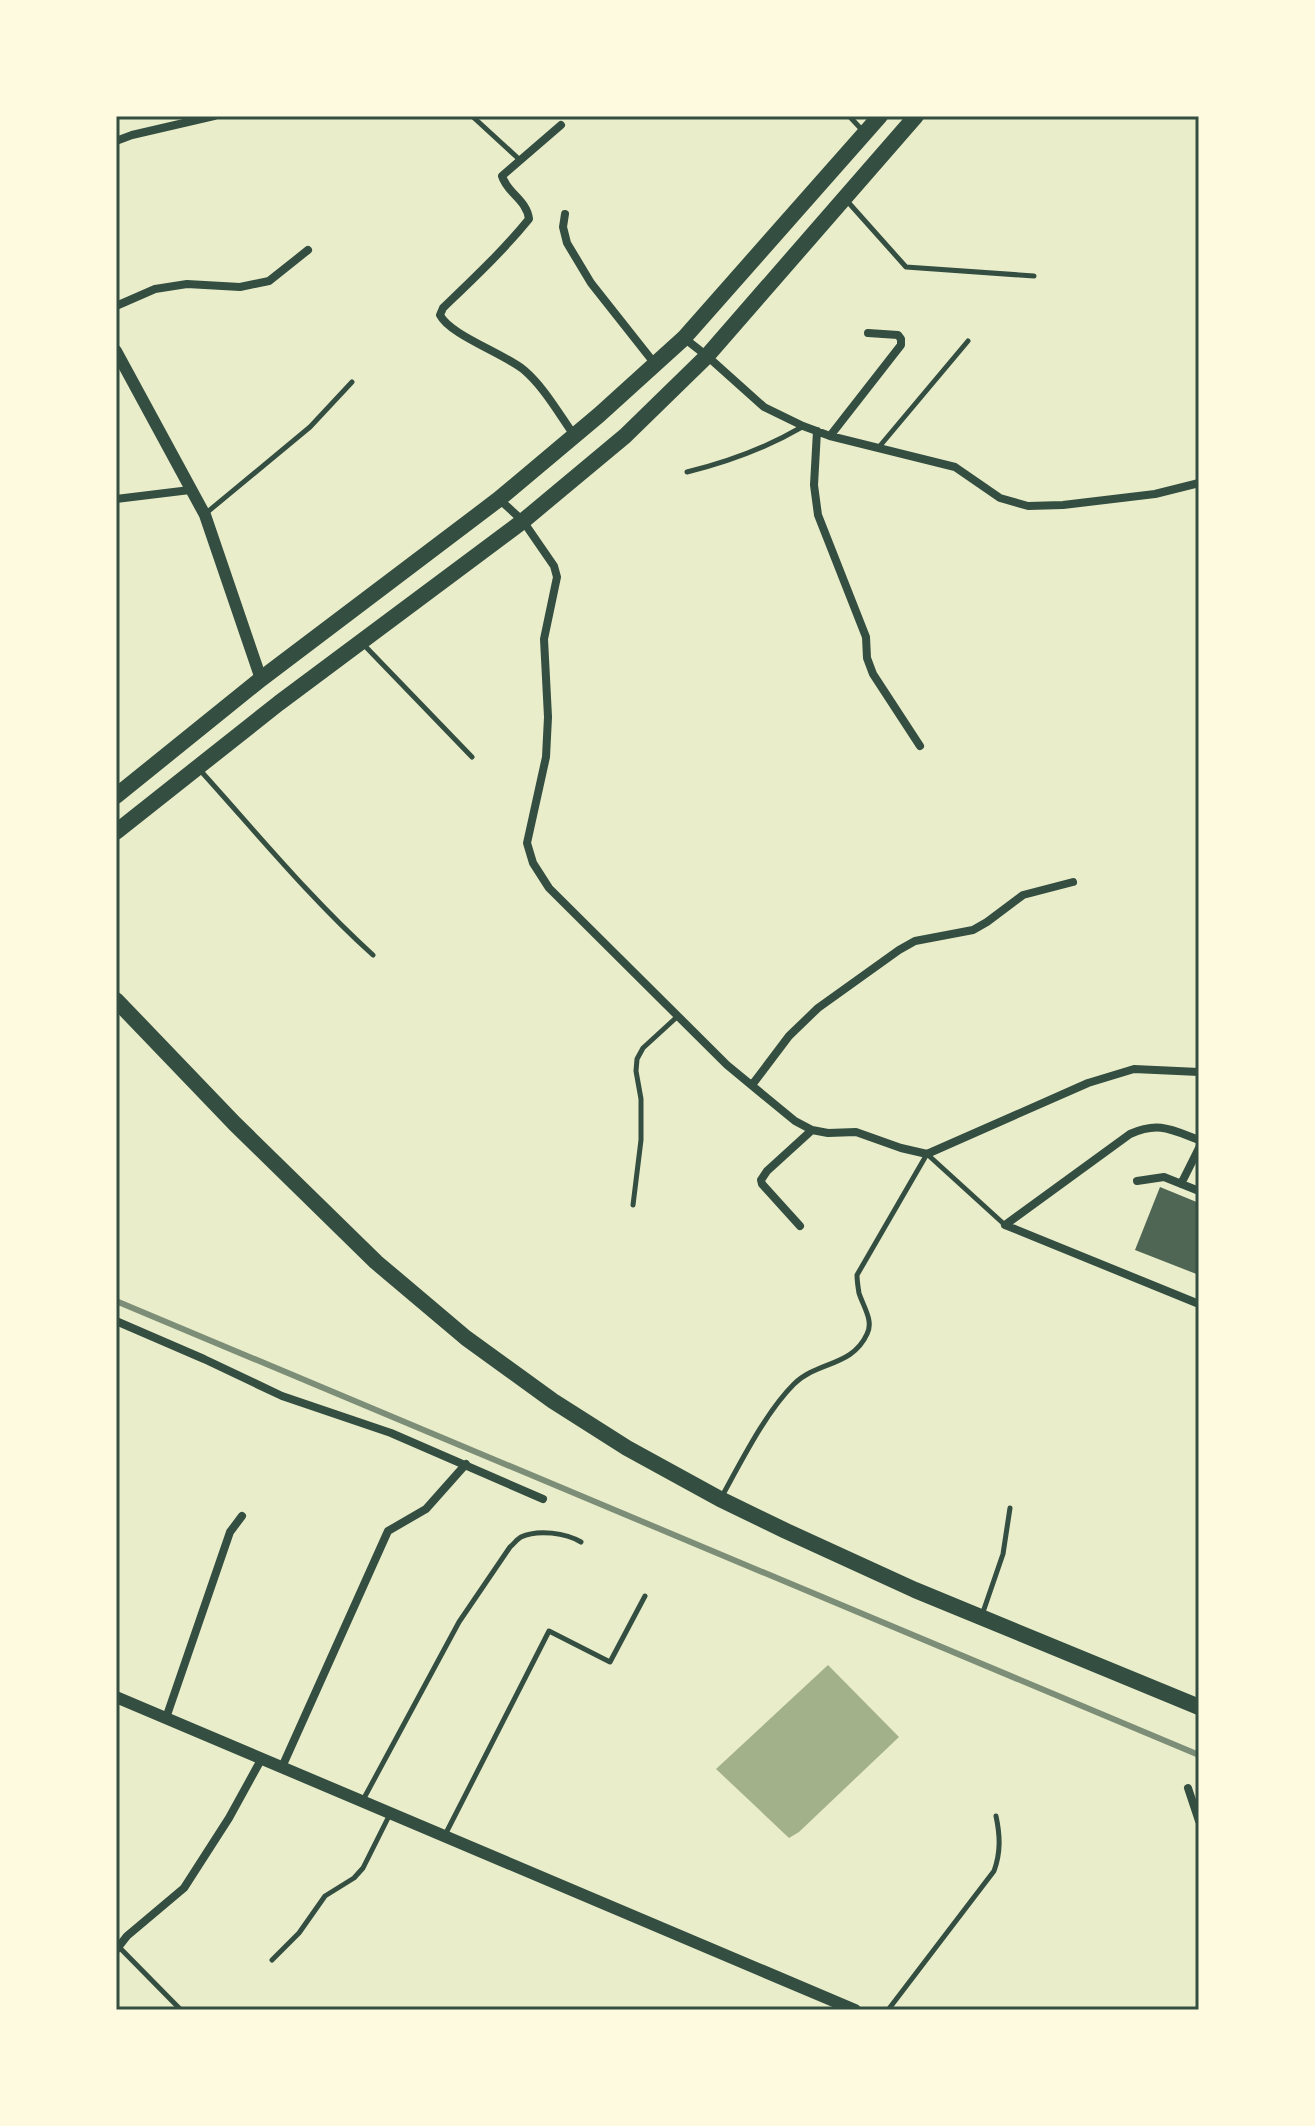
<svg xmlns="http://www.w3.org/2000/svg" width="1315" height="2126" viewBox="0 0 1315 2126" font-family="'Source Sans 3',sans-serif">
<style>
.water{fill:#a3b18a}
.building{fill:#4f6655}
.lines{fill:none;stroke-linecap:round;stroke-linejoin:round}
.service{stroke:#344e41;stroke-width:5}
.minor{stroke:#344e41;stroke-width:8}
.tertiary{stroke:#344e41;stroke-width:12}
.trunk{stroke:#344e41;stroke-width:16}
.rail{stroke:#7c8e77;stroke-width:6}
.neatline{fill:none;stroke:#344e41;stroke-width:3}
</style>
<rect width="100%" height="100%" fill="#e9edc9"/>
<!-- water -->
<path class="water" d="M 828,1665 L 899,1737 L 799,1832 L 789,1838 L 716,1769 Z"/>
<!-- building -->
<path class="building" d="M 1160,1187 L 1199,1203 L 1199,1275 L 1135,1250 Z"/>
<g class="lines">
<!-- service -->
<path class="service" d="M 472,116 L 520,160
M 849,116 L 864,132
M 848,202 L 906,267 L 1034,276
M 879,447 L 968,341
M 687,472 C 728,462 766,448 802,427
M 205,514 L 310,427 L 352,382
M 364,645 L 472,757
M 199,769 C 256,832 310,898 373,955
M 633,1205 L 641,1140 L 641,1099 L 636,1071 L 637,1059 L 643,1048 L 678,1016
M 721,1498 C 741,1462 765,1413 794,1384 C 817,1361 852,1367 867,1334 C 874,1321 863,1306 859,1293 C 858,1287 857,1281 857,1275 L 927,1154 L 1005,1225
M 982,1615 L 1003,1554 L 1010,1508
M 363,1800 L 459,1622 L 510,1547 C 514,1544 517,1539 521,1537 C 538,1529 566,1533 581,1542
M 445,1835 L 549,1631 L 610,1662 L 645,1596
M 118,1946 L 181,2010
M 272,1960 L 299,1933 L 325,1896 L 354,1878 L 363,1868 L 390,1814
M 888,2010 L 994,1871 C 1001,1852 1000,1835 996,1816"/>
<!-- minor -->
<path class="minor" d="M 561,125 L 502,176 C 507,193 527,200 529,219 C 503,251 473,279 443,308 L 440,315 C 450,335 503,353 524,370 C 544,387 559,414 574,435
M 116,141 L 132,135 L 214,116
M 565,214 L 563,227 L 567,243 L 591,283 L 655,364
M 116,306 L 155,289 L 187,284 L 240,287 L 269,281 L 308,250
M 684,338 L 707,356 L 764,407 L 803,426 L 830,436 L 955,467 L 1000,498 L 1028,506 L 1063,505 L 1155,494 L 1199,483
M 817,431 L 814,485 L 818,515 L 866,637 L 867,658 L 873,674 L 920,746
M 830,436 L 901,345 L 901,339 L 898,335 L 868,333
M 116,499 L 190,490
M 499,499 L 523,521 L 554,566 L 557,577 L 544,639 L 548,717 L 546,757 L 527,843 L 533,863 L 549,888 L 727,1065 L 795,1121 L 812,1130 L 828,1133 L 856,1132 L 901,1148 L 927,1154 L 1088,1083 L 1134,1069 L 1199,1072
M 752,1085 L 789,1036 L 818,1008 L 899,950 L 915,941 L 973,930 L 987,922 L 1023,895 L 1073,882
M 1137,1181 L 1164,1177 L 1199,1191
M 1181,1184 L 1199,1148
M 1005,1225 L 1130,1134 C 1159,1121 1172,1130 1199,1140
M 1005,1225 L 1199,1304
M 800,1226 L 762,1184 L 761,1180 L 767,1171 L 812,1130
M 116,1321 L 204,1359 L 282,1396 L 391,1433 L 543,1499
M 166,1718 L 230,1532 L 242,1516
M 282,1767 L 388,1531 L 426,1509 L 466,1464
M 1188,1788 L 1199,1821
M 116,1950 L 127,1936 L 184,1888 L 229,1818 L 262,1758"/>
<!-- tertiary -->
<path class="tertiary" d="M 116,351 L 205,515 L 261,679
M 116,1697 L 855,2010"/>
<!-- trunk -->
<path class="trunk" d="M 116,796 L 261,679 L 499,499 L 599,415 L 684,338 L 880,116
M 116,832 L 279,703 L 523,521 L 625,436 L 707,356 L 916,116
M 116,1000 L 235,1124 L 376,1262 L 466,1338 L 553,1401 L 627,1448 L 720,1499 L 786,1531 L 915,1590 L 1199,1707"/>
<!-- rail -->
<path class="rail" d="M 116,1301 L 1199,1755"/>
</g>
<!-- border -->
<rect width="1315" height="2126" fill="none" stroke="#fefae0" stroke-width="236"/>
<rect x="118" y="118" width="1079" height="1890" class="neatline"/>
</svg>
